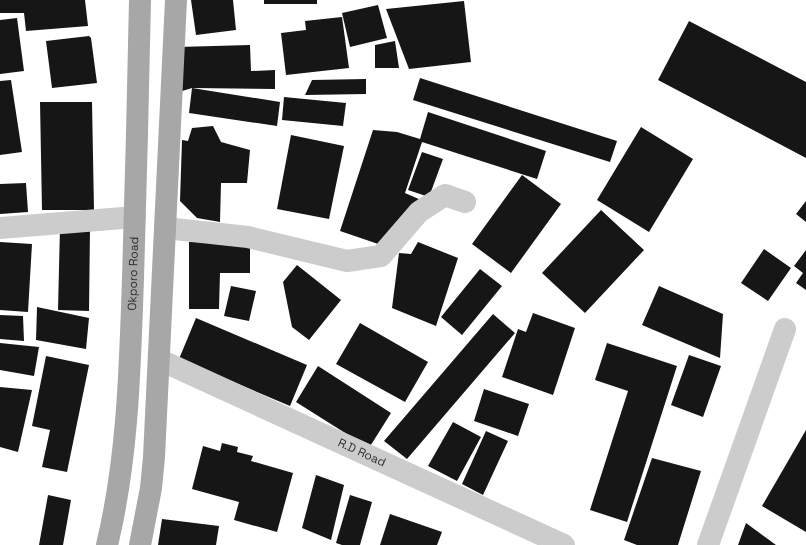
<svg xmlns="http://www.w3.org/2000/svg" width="806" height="545" viewBox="0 0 806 545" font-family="'Space Grotesk',sans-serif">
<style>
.building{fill:#161616}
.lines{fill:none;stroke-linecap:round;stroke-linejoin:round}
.minor{stroke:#ccc;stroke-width:22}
.major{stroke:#a7a7a7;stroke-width:22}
.labels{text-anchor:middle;stroke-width:4;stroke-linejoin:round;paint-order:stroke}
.street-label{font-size:12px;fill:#2f2f2f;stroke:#fff}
</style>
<rect width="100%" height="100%" fill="#fff"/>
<!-- building -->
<path class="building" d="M 0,0 L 85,0 L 88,26 L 26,31 L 24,13 L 0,13 Z
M 191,0 L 233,0 L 236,30 L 196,35 Z
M 264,0 L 317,0 L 317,4 L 264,4 Z
M 464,1 L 471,62 L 409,69 L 386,9 Z
M 378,5 L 387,38 L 350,47 L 342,13 Z
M 342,17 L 349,68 L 286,75 L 281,33 L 306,30 L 305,21 Z
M 17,18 L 24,71 L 0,74 L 0,20 Z
M 689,21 L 806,82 L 806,158 L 658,80 Z
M 89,36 L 91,38 L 97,83 L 52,88 L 46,41 Z
M 395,41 L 399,68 L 375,68 L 375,45 Z
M 250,45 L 251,71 L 275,70 L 275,89 L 192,88 L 179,92 L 178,47 Z
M 420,78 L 617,141 L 610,162 L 413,100 Z
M 366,79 L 366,94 L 305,95 L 312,80 Z
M 11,80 L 22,152 L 0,155 L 0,81 Z
M 192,88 L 280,102 L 277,126 L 189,113 Z
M 284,97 L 346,103 L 343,126 L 282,120 Z
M 40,102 L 92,102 L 94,210 L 42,210 Z
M 428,112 L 546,151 L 537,179 L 422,142 L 405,193 L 421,200 L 387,247 L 340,231 L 373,130 L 397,132 L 420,139 Z
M 213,126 L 221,142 L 250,150 L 247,183 L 221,183 L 220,222 L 197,218 L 180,201 L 182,140 L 188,141 L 192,128 Z
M 641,127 L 693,159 L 649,232 L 597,200 Z
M 291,135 L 344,146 L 329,219 L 277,209 Z
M 422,152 L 443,159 L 429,197 L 408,190 Z
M 522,175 L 561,204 L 511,273 L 472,244 Z
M 26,183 L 28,212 L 0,214 L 0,184 Z
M 806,201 L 806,222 L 796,214 Z
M 601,210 L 644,250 L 585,313 L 542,273 Z
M 60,227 L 90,228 L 89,311 L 58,310 Z
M 0,242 L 32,244 L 28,312 L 0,310 Z
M 189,242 L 250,243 L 250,273 L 220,273 L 219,309 L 189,309 Z
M 418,242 L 458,258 L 436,326 L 392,308 L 399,253 L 411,254 Z
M 764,249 L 791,268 L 768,301 L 741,283 Z
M 806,250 L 806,290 L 796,283 L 803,273 L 794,266 Z
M 297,265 L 341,300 L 309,340 L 292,327 L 283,282 Z
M 480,269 L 502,286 L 462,335 L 441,317 Z
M 231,286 L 256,291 L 249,321 L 224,316 Z
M 659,286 L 723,314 L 720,358 L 642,325 Z
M 37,307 L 89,318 L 86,349 L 36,340 Z
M 533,313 L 575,328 L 553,395 L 502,377 L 518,329 L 526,332 Z
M 493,314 L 515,333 L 407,459 L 384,441 Z
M 0,315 L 23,316 L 24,341 L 0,339 Z
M 196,318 L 307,365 L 290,406 L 179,359 Z
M 360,323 L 428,362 L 405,402 L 336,364 Z
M 0,343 L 39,347 L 34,376 L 0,370 Z
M 607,343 L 677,366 L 627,522 L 590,510 L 628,391 L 595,380 Z
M 689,355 L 721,366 L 703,417 L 671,405 Z
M 46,356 L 89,365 L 67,472 L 42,467 L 50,430 L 32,426 Z
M 318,366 L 391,413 L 369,448 L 296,402 Z
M 0,387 L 32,390 L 18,452 L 0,447 Z
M 484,389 L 529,404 L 518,436 L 474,421 Z
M 453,422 L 481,437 L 457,481 L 428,466 Z
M 806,430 L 806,532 L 762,506 Z
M 486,431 L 508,441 L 483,495 L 462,484 Z
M 222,443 L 238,447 L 237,452 L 253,456 L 251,461 L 293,473 L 277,532 L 234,520 L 239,502 L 192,489 L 203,446 L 220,451 Z
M 652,458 L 701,471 L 678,545 L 637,545 L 624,540 Z
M 316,475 L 344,485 L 331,540 L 302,528 Z
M 48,495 L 71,500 L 63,545 L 39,545 Z
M 350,495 L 372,502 L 360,545 L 342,545 L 336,543 Z
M 390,514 L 442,532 L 437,545 L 380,545 Z
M 162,519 L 219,526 L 216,545 L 158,545 Z
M 746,523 L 776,545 L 738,545 Z"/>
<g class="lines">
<!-- minor -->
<g class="minor">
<path d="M 0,228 L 135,217"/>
<path d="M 165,228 L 248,237 L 347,261 L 381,256 L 419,212 L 445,195 L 465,202"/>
<path id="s1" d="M 160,360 L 564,545"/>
<path d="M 708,545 L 785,329"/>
</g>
<!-- major -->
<g class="major">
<path id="s2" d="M 107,545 C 128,458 130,367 133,278 C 136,185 138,93 140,0"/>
<path d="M 140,545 L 151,488 L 154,457 L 176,0"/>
</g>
</g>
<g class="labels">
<!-- street labels -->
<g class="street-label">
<text dy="4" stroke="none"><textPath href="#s2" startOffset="273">Okporo Road</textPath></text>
<text dy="4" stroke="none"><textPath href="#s1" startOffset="222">R.D Road</textPath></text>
</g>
</g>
</svg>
